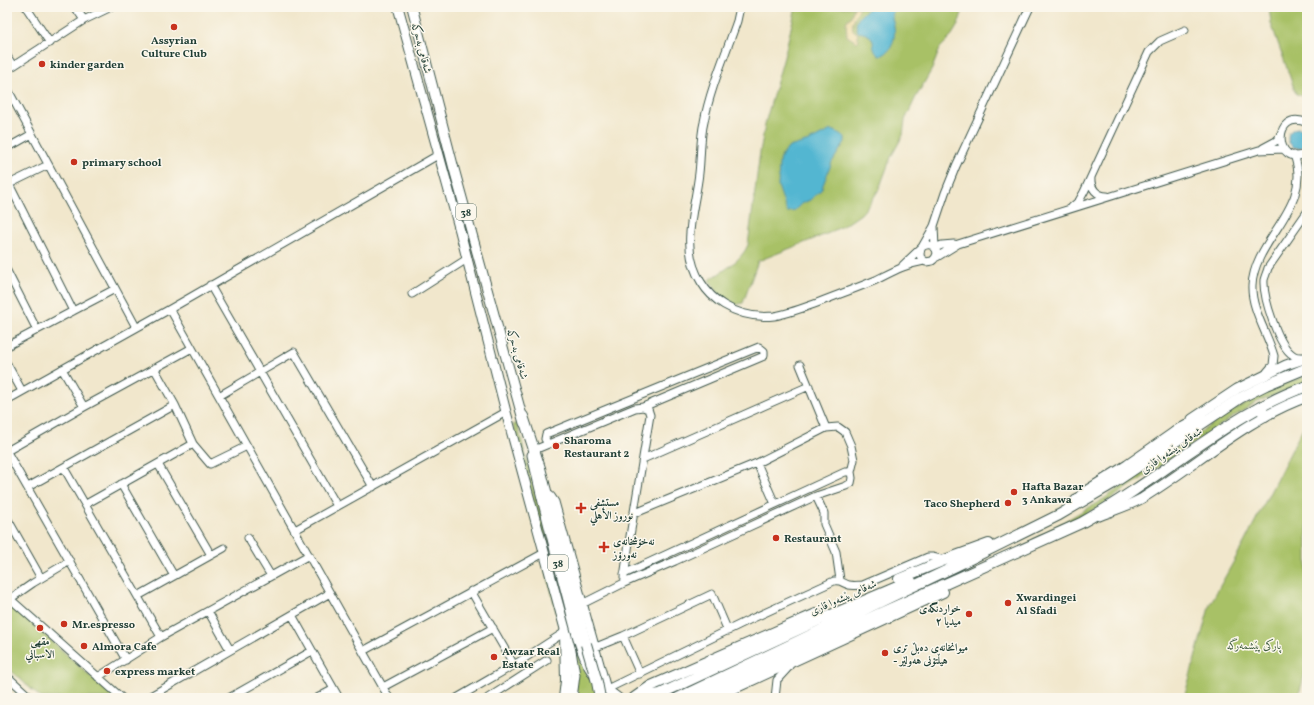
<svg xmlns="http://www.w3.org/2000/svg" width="1314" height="705" viewBox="0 0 1314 705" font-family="Vollkorn,Amiri,serif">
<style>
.green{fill:#a8c166;stroke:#647f4d}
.sand{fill:#eeda9e;stroke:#868c69}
.water{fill:#52b6d1;stroke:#387a82}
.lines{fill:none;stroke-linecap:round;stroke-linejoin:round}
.minor-casing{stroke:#3e564b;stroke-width:9}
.major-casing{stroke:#3e564b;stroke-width:11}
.highway-casing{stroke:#3e564b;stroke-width:12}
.minor{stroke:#fff;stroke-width:7}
.major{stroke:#fff;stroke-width:9}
.highway{stroke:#fff;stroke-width:10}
.highway-bridge-casing{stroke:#3e564b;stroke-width:12;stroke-linecap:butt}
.highway-bridge{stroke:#fff;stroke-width:10}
.poi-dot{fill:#c8321e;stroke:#fbf7ec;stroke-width:1.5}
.labels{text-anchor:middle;stroke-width:3;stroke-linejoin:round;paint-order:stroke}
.shield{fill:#fbf7ec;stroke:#61756b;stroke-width:1}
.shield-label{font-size:10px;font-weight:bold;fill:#1f3d34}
.poi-label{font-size:11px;font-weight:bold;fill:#1f3d34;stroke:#fbf7ec;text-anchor:start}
.street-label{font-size:11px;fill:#1f3d34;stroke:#fbf7ec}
.park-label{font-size:11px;fill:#415e40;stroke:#fbf7ec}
</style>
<rect width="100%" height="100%" fill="#fbf7ec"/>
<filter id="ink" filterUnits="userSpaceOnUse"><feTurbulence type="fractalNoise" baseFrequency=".025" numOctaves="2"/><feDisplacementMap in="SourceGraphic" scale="8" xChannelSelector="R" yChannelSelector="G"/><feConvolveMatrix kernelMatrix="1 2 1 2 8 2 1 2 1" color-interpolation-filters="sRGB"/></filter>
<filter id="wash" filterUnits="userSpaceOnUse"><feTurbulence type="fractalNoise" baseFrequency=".012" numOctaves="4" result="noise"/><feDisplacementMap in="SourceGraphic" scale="16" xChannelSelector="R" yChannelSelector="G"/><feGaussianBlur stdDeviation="0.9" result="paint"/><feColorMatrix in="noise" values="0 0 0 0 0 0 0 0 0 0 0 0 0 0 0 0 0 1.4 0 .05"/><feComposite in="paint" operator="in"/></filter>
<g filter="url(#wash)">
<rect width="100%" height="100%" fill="#f1e7cc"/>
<!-- green -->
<path class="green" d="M 796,7 L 964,7 L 958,25 L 950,38 L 940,48 L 932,69 L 916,97 L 905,120 L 903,135 L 891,157 L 879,189 L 871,202 L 861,214 L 848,223 L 829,233 L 758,261 L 743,303 L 735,305 L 720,295 L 709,280 C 723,271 741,261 748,245 L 760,152 L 766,120 L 784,57 Z
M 1269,7 L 1307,7 L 1307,97 L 1296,94 L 1271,23 Z
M 1307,376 L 1307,382 L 1257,402 L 1228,420 L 1102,505 L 1055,530 L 1034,539 L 1102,500 L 1225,415 L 1254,399 L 1284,384 Z
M 1307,420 L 1307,665 L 1298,698 L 1184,698 L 1210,604 L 1244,543 Z
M 517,423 L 581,660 C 588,676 596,682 609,694 L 591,698 L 576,698 L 513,425 Z
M 7,600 L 114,698 L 41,698 L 7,667 Z"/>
<!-- sand -->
<path class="sand" d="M 854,7 L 860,7 C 857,14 851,21 853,30 L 858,34 L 857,36 L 859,40 L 857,42 L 847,36 L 846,23 L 848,19 L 851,17 Z"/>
<!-- water -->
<path class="water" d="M 871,7 L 895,7 C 894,10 892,13 892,17 C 892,20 894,23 894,26 C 896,38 892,54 879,56 C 867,46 882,36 858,32 C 852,20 863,13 871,7 Z
M1288 138a10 10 0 1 1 20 0a10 10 0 1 1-20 0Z
M 831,130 L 835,131 L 845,137 L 845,142 L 832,162 L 821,190 L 810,200 L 801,204 L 794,211 L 789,212 L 787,212 L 778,186 L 779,164 L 782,155 L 789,147 L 809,141 Z"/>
</g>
<g filter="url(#ink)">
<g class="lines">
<defs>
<path id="minor" d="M 26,7 L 50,43
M 75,7 L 84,20
M 740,7 L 737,21 C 726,53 710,89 704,122 C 700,138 701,156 699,173 C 695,210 679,247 701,282 C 707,292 714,299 724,305 C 739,314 756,318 774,316 C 788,314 803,308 817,303 C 837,295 857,288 876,280 C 892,272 906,264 924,261
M 7,56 L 13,66
M 7,70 L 84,20 L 111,7
M 7,88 L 136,327
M 1307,123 C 1272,107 1273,170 1307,153
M 7,148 L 32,134
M 1263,148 L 1276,141 L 1280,137
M 1091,178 C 1090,188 1097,196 1107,196
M 7,180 L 73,311 L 115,289
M 9,184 L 48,165
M 1072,207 L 1079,201 L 1084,192 L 1149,52 L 1160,41 L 1185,30
M 934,226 L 935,248 L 942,245 L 954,244
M 937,257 L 958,244 L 1259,150 L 1284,149
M 903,265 L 922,247 C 933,240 943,253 932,261 L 926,262 L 921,258 C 919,254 920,251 922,247 L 934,226 L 945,193 L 956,166 L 1030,7
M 7,271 L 37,330
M 210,285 L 337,506
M 412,294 L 467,259
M 170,309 L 389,698
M 7,346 L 73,311
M 1305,357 C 1301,357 1297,358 1293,355 C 1278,346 1263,297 1264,280 C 1265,276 1267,272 1268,268 L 1307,212
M 7,364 L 22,391
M 154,368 L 175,405 L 193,444 L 210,464 L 247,446
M 62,369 L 84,407
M 1267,372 L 1273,365 L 1274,356 C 1268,334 1251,309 1252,286 C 1254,238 1314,207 1294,155
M 219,396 L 294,352 L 373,487
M 7,400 L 170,309 L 438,155
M 826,428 L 838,427 L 845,432 L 851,446 L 854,460 L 851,472
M 548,444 L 545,439 L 546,434 L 759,347 L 764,351 L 764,356 L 643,407
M 534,450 L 635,408 L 643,407 L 648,409 L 650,415 L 630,536 L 624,577
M 7,451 L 84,407 L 192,348
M 7,452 L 126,660
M 643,459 L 809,386
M 757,463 L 775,504
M 158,464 L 211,555
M 64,468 L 161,637
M 121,484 L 174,576
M 28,487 L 175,405
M 547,494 L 551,496 L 555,502 L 607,689 L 749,620 L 834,581 C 842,580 842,583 849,585 C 854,586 858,585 863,585 L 928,557 L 932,557 L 945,560
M 816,496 L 824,513 L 824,524 L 836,552 L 840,580
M 86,504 L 193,444
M 633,514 L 757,463 L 826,428 L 800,365
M 7,518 L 41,578
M 295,530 L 506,412
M 248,538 L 271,576
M 471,591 L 514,665
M 7,596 L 122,698
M 138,596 L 224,548
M 10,599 L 33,583 L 70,561
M 584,603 L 624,583 L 675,561 L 816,496 L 846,486 L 851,483 L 852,478 L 851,472 L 845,472 L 624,574
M 208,611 L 230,650
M 292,615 L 339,698
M 623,636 L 640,674
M 596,647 L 623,636 L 712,594 L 728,631
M 363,651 L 544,553
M 7,676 L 31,698
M 98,677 L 161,637 L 309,555
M 383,687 L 493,628
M 147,698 L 330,593
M 229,698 L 312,651
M 317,698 L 334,689
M 457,698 L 514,665 L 565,632
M 488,698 L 547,660
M 775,698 L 777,680 L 788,668 L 791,663
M 1303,698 L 1305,698"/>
<path id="major" d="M 398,7 L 460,231 L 506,412 L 571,651 L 575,675 L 572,698
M 412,7 L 454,169 L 524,423
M 1192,419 L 1237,389 L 1286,365 L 1307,358
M 532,455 C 543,504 555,552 568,600 C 573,620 581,656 592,672 C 598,683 608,691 618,698
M 1069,507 L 1084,492 L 1127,465 L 1180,428
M 1099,516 C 1112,511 1128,506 1141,499 C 1197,465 1245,419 1307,397"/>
<path id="highway" d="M 1260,407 L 1265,416
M 523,416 L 540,468 L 586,644
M 1175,432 L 1202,417
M 899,579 L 945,560 L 989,544
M 564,698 L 566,681 L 565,632
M 634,698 L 651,686 L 816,614
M 641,698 L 660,694 L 819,620 L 911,581
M 678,698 L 956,566 L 1059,515 L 1112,484 L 1240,398 L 1266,385 L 1307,368
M 696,698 L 885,611 L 1081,523 C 1117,503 1151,479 1185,455 C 1224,428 1262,402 1307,386
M 713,698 L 943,592"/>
</defs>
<!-- minor casing -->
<use href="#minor" class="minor-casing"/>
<!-- major casing -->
<use href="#major" class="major-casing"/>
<!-- highway casing -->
<use href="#highway" class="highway-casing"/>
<!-- minor -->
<use href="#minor" class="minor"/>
<!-- major -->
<use href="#major" class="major"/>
<!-- highway -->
<use href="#highway" class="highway"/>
<defs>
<path id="highway-bridge" d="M 586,644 L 597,682 L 600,698"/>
</defs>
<!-- highway-bridge casing -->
<use href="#highway-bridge" class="highway-bridge-casing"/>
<!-- highway-bridge -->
<use href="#highway-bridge" class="highway-bridge"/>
</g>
</g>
<!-- markers -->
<g class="poi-dot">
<circle cx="174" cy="27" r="4"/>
<circle cx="42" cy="64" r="4"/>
<circle cx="74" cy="162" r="4"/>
<circle cx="556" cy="446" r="4"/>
<circle cx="1014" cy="492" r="4"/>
<circle cx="1008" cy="503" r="4"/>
<path d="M579 502h4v4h4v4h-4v4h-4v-4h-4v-4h4z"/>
<circle cx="776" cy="538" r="4"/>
<path d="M602 541h4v4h4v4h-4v4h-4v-4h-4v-4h4z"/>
<circle cx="1008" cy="603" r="4"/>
<circle cx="969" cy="614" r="4"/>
<circle cx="64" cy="624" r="4"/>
<circle cx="40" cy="628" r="4"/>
<circle cx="84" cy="646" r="4"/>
<circle cx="885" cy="653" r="4"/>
<circle cx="494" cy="657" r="4"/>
<circle cx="107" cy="671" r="4"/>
</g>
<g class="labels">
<!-- shield labels -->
<g class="shield">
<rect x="456" y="204" width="20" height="16" rx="3"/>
<rect x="548" y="555" width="20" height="16" rx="3"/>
</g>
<g class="shield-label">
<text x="466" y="216">38</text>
<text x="558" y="567">38</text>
</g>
<!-- poi labels -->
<g class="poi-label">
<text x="174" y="44" text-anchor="middle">Assyrian<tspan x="174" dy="13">Culture Club</tspan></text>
<text x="50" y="68">kinder garden</text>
<text x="82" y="166">primary school</text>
<text x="564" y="444">Sharoma<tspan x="564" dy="13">Restaurant 2</tspan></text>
<text x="1022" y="490">Hafta Bazar<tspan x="1022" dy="13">3 Ankawa</tspan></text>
<text x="590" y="506">مستشفى<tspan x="590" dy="13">نوروز الأهلي</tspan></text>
<text x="1000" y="507" text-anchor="end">Taco Shepherd</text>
<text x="784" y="542">Restaurant</text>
<text x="613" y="545">نەخۆشخانەی<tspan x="613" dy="13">نەورۆز</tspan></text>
<text x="1016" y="601">Xwardingei<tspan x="1016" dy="13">Al Sfadi</tspan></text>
<text x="961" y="612" text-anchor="end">خواردنگەی<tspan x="961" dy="13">میدیا ٢</tspan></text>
<text x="72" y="628">Mr.espresso</text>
<text x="40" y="645" text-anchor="middle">مقهى<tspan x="40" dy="13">الاسباني</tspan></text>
<text x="92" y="650">Almora Cafe</text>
<text x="893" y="651">میوانخانەی دەبڵ تری<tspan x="893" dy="13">- هیڵتۆنی هەولێر</tspan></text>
<text x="502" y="655">Awzar Real<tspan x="502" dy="13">Estate</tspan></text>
<text x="115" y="675">express market</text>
</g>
<!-- street labels -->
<g class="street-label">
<text transform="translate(422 48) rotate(75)" y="4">شەقامی بەحرکە</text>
<text transform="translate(518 354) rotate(74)" y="4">شەقامی بەحرکە</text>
<text transform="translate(1171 450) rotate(-35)" y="4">شەقامی پێشەوا قازی</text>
<text transform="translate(843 597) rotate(-24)" y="4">شەقامی پێشەوا قازی</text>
</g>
<!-- park labels -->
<g class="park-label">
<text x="1254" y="649">پارکی پێشمەرگە</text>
</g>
</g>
<!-- margin -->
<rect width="1314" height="705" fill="none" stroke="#fbf7ec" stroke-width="24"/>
</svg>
